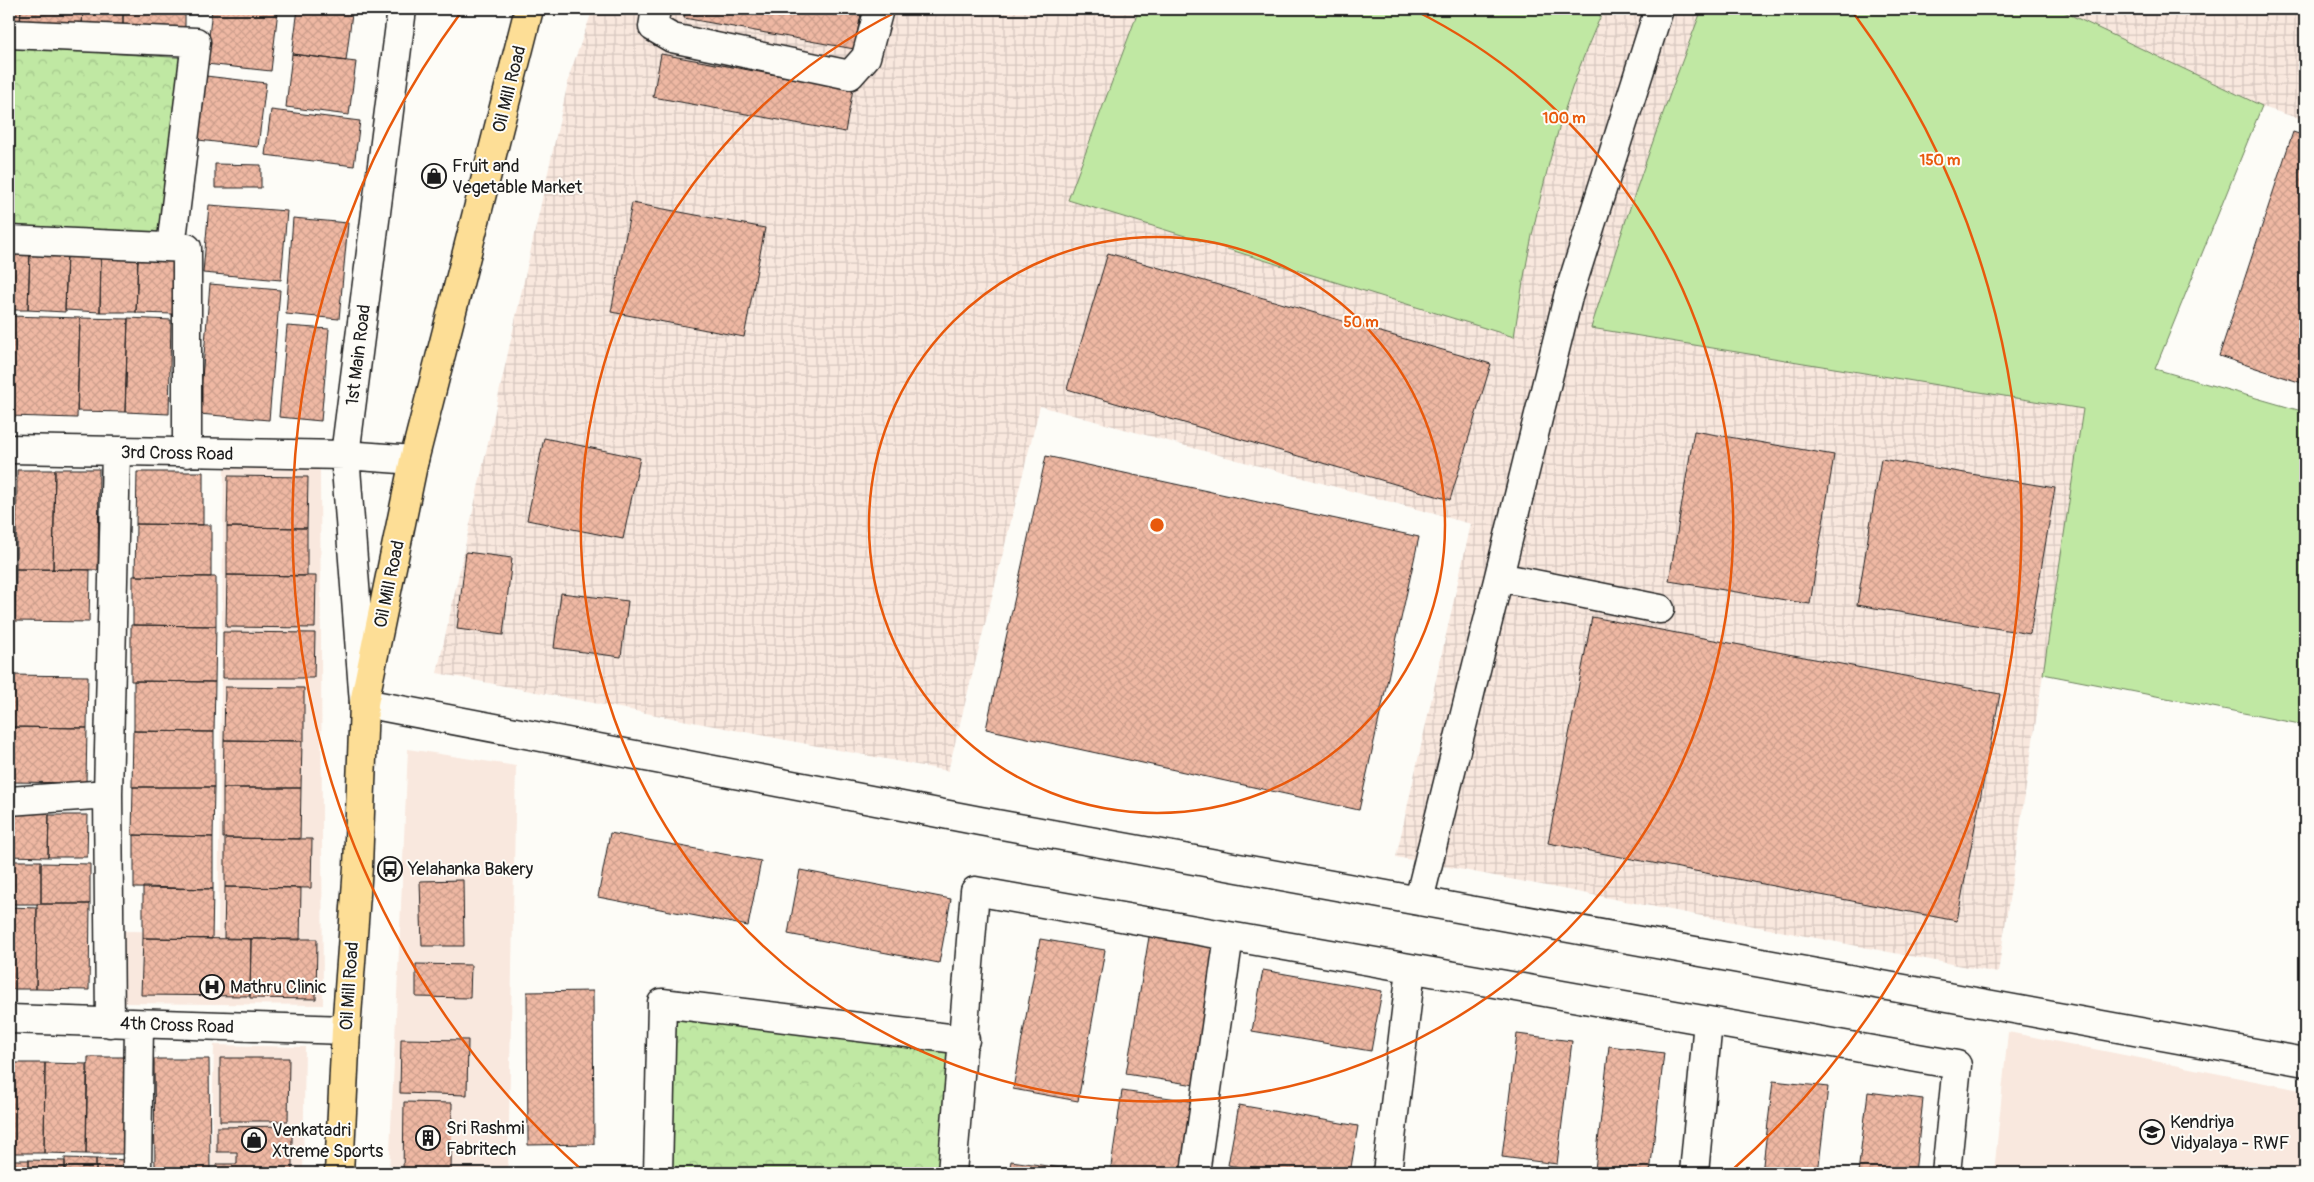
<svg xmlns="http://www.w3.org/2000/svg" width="2314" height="1182" viewBox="0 0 2314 1182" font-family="Pangolin,sans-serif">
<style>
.built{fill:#f9e8de}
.industrial{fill:url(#industrial-grid)}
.grass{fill:#c0e8a3;stroke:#6e8260}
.park{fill:url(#park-crowns);stroke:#6e8260}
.building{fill:url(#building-cross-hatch);stroke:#1c1c1c}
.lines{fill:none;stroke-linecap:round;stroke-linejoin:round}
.minor-casing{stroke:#1c1c1c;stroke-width:31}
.major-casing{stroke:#1c1c1c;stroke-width:31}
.minor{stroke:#fdfcf7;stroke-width:28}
.major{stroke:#fdde96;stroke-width:28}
.ring{fill:none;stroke:#e8590c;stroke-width:2.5}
.labels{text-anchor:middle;stroke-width:4;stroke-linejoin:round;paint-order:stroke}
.street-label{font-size:18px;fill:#1c1c1c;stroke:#fdfcf7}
.poi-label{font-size:18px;fill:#1c1c1c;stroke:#fdfcf7;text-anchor:start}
.centre{fill:#e8590c;stroke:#fdfcf7;stroke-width:2.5}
.ring-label{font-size:15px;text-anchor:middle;font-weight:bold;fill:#e8590c;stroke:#fdfcf7;stroke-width:4;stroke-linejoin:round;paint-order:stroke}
</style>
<defs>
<pattern id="industrial-grid" width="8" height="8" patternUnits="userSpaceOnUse" patternTransform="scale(1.25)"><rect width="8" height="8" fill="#f9e8de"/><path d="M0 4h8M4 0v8" fill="none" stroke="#d5c6be"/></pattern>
<pattern id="park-crowns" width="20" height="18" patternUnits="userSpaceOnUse" patternTransform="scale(1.25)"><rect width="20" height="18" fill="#c0e8a3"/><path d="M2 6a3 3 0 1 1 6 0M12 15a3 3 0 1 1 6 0" fill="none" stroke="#a4c68c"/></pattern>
<pattern id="building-cross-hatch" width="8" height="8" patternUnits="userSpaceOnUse" patternTransform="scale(1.25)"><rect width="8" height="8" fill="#efb8a3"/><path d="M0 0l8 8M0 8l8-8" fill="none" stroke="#cc9e8c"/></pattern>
</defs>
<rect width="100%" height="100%" fill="#fdfcf7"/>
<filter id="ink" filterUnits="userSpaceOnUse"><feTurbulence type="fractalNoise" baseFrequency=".02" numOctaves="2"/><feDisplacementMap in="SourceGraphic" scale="10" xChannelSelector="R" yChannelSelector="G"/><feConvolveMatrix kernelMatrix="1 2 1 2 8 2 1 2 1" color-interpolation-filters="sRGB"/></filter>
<g filter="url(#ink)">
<!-- built -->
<path class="built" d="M 224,465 L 320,466 L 323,1005 L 122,1003 L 123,931 L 218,932 Z
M 408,749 L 516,766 L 508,1173 L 389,1173 Z
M 2008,1032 L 2305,1091 L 2305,1173 L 1994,1173 Z
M 214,1045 L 305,1047 L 303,1173 L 211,1173 Z"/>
<!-- industrial -->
<path class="industrial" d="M 593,9 L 2305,9 L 2305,120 L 2262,107 L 2155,369 L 2305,412 L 2305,725 L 2043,674 L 1998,973 L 1396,857 L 1471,524 L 1040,406 L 948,771 L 437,673 L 570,73 Z"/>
<!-- grass -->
<path class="grass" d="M 1139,9 L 1604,9 C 1556,112 1531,225 1514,337 L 1068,200 Z
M 1702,9 L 2058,9 L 2262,106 L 2155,369 L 2305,412 L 2305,725 L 2043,674 L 2083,409 L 1591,328 C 1625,220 1661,114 1702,9 Z"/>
<!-- park -->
<path class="park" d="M 9,47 L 186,58 L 166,238 L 9,233 Z
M 662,1003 L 965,1040 L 952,1173 L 658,1173 Z"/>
<!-- building -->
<path class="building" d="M 9,9 L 21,9 L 20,23 L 9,23 Z
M 21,9 L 83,9 L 82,26 L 20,23 Z
M 83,9 L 123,9 L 123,27 L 82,25 Z
M 123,9 L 185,9 L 185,30 L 123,27 Z
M 212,9 L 278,10 L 271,71 L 206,64 Z
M 298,9 L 352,13 L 346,61 L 292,54 Z
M 319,9 L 366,9 L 365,15 Z
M 686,9 L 862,9 L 854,49 L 684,18 Z
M 292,54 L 356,62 L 349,115 L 286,107 Z
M 661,54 L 853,89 L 845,132 L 653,97 Z
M 197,75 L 266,83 L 258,147 L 190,139 Z
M 271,110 L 360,121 L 354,166 L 265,155 Z
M 2293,132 L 2305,136 L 2305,384 L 2219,356 Z
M 215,164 L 261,165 L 261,188 L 215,188 Z
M 632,203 L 765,228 L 744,337 L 611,312 Z
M 209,205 L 287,211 L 281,280 L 203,273 Z
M 293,218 L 348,223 L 339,319 L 286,314 Z
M 30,250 L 67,252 L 65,312 L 28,310 Z
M 9,252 L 30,252 L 28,310 L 9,310 Z
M 67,252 L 101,252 L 100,312 L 65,310 Z
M 1108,253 L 1491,364 L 1450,500 L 1067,389 Z
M 101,257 L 138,258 L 136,312 L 100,312 Z
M 138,258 L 175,259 L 173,314 L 136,313 Z
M 210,284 L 280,290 L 269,420 L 199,414 Z
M 9,316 L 80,318 L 77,418 L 9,416 Z
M 80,318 L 128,319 L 125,412 L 77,411 Z
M 128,318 L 171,320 L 169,414 L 125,412 Z
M 287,326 L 329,329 L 321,421 L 279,417 Z
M 1694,431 L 1834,455 L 1810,604 L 1669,581 Z
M 544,438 L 640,458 L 623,539 L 527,520 Z
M 1046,456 L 1419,537 L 1359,810 L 986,729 Z
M 1881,459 L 2055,488 L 2030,634 L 1857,605 Z
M 55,469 L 99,469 L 98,570 L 53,569 Z
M 17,470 L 55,470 L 53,569 L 16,569 Z
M 137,472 L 203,472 L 203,525 L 136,524 Z
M 228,476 L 308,477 L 307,528 L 227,527 Z
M 136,524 L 211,525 L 211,577 L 135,576 Z
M 227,527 L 307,528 L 307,576 L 227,575 Z
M 466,552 L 512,558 L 503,635 L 457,629 Z
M 16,569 L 90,570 L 89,622 L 15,621 Z
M 227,575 L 316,576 L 315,628 L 226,627 Z
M 133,576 L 216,577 L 216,626 L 133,625 Z
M 561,593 L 628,601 L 621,657 L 554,648 Z
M 1592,617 L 2000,694 L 1957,921 L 1548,843 Z
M 131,625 L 216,626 L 215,682 L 131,681 Z
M 223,632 L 315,633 L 314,678 L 223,678 Z
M 9,675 L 88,676 L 87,728 L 9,727 Z
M 134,681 L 215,682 L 214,732 L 134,731 Z
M 225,687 L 304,688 L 304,741 L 224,740 Z
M 9,727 L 87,728 L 86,783 L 9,782 Z
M 133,731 L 214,732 L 214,787 L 132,787 Z
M 224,740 L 302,741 L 301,788 L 223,788 Z
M 133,787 L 214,787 L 213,837 L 132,835 Z
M 223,788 L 301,788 L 300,839 L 223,838 Z
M 9,812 L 49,813 L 48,857 L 9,856 Z
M 49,815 L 88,815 L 87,857 L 48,857 Z
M 610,833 L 761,861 L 748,926 L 598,897 Z
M 134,835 L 213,837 L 213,889 L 134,888 Z
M 225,838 L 312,839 L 311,888 L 225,887 Z
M 9,861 L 41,861 L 41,904 L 9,904 Z
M 41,863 L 90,864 L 90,904 L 41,904 Z
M 800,870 L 951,899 L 939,963 L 788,934 Z
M 463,880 L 464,946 L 422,946 L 420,881 Z
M 143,887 L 213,889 L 212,939 L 143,938 Z
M 225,887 L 301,888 L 300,940 L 224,938 Z
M 37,904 L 90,904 L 89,990 L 36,989 Z
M 9,907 L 37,908 L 36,989 L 9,989 Z
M 1150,931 L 1218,942 L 1195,1085 L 1126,1074 Z
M 143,938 L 251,939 L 250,996 L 141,995 Z
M 251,939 L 317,939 L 316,999 L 250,998 Z
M 1040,939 L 1105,950 L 1078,1101 L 1013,1089 Z
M 416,964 L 471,965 L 470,998 L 416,997 Z
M 1263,970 L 1382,991 L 1371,1051 L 1252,1031 Z
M 593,991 L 594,1144 L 528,1145 L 527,992 Z
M 1517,1034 L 1572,1041 L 1557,1164 L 1502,1157 Z
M 401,1039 L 468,1040 L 467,1095 L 400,1093 Z
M 1609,1046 L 1664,1053 L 1650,1173 L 1595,1169 Z
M 88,1057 L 131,1057 L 130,1154 L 86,1154 Z
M 220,1058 L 289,1058 L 288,1121 L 220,1121 Z
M 154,1059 L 209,1059 L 210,1173 L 155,1173 Z
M 9,1063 L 45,1063 L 44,1153 L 9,1153 Z
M 45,1063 L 87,1064 L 86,1154 L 44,1153 Z
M 1773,1081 L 1828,1087 L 1818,1173 L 1762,1173 Z
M 1122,1091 L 1191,1101 L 1180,1173 L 1110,1173 Z
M 1868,1092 L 1923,1099 L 1915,1173 L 1858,1173 Z
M 404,1102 L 452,1103 L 451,1173 L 403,1173 Z
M 1239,1105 L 1358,1126 L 1350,1173 L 1271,1173 L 1228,1165 Z
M 292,1126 L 292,1173 L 217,1173 L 217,1164 L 237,1164 L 237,1152 L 217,1152 L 217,1127 Z
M 65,1158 L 96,1159 L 96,1173 L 65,1173 Z
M 96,1159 L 134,1160 L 133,1173 L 96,1173 Z
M 9,1160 L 29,1160 L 29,1173 L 9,1173 Z
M 29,1160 L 65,1161 L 65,1173 L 29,1173 Z
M 1011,1161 L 1076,1170 L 1076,1173 L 1009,1173 Z"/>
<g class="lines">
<defs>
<path id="minor" d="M 402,9 L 345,455 L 364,703 L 980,821 L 2305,1062
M 656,9 L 653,27 L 672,38 L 850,75 L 866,57 L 879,9
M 9,34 L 196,42 L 171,247
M 9,240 L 187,248 L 187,453
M 9,449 L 345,455 L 414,460
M 1499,577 L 1660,609
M 9,801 L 108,794
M 1419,900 L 1568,297 L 1659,9
M 9,1019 L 346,1030
M 110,1023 L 108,794 L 116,452
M 137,1173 L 139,1024
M 658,1173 L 662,1003 L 965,1040
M 952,1173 L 975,891 L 1957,1065 L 1946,1173
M 1195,1173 L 1229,936
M 1387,1173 L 1411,969
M 1694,1173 L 1708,1021"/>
<path id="major" d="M 339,1173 L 346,1030 L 358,867 L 364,703 L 414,460 L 529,9"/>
</defs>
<!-- minor casing -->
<use href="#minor" class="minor-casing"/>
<!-- major casing -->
<use href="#major" class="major-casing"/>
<!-- minor -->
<use href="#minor" class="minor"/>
<!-- major -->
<use href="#major" class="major"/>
</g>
</g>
<!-- distance rings -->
<g class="ring">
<circle cx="1157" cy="525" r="288"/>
<path d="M1414 10A576 576 0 1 1 900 10"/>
<path d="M584 1172A864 864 0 0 1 462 11M1852 11A864 864 0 0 1 1730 1172"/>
</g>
<!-- icons -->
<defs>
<symbol id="shop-ring" viewBox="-11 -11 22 22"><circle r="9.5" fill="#fdfcf7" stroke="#1c1c1c" stroke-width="1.5"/><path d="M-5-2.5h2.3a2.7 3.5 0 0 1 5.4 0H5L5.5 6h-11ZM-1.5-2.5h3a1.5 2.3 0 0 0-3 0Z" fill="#1c1c1c"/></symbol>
<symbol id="bus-ring" viewBox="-11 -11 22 22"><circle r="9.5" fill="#fdfcf7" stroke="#1c1c1c" stroke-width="1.5"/><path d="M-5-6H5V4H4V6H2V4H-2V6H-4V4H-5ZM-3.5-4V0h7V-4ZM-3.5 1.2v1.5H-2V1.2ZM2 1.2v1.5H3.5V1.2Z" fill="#1c1c1c"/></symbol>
<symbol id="hospital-ring" viewBox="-11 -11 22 22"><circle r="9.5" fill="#fdfcf7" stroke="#1c1c1c" stroke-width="1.5"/><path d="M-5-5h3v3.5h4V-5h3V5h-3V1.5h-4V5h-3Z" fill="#1c1c1c"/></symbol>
<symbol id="school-ring" viewBox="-11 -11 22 22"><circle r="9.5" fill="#fdfcf7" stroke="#1c1c1c" stroke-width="1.5"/><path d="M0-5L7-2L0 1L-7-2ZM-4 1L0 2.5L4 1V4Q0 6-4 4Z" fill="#1c1c1c"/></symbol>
<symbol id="building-ring" viewBox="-11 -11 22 22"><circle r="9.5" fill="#fdfcf7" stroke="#1c1c1c" stroke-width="1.5"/><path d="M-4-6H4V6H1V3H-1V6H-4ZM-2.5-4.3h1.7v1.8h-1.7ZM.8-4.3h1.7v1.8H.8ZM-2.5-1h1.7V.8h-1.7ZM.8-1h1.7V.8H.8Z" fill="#1c1c1c"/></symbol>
</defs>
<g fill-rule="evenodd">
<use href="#shop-ring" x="420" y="162" width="28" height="28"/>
<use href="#bus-ring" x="376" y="855" width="28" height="28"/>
<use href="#hospital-ring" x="198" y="973" width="28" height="28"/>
<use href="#school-ring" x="2138" y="1118" width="28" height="28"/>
<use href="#building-ring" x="414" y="1124" width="28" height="28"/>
<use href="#shop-ring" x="240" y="1126" width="28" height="28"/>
</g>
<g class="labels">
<!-- street labels -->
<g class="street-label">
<text transform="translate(509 89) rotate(-76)" y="6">Oil Mill Road</text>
<text transform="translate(358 355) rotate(-83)" y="6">1st Main Road</text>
<text transform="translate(177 453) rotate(1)" y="6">3rd Cross Road</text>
<text transform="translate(389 584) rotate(-78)" y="6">Oil Mill Road</text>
<text transform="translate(349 986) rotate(-86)" y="6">Oil Mill Road</text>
<text transform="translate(177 1025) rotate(2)" y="6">4th Cross Road</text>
</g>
<!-- poi labels -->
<g class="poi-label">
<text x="452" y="172">Fruit and<tspan x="452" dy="21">Vegetable Market</tspan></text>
<text x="408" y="875">Yelahanka Bakery</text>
<text x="230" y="993">Mathru Clinic</text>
<text x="2170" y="1128">Kendriya<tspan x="2170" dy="21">Vidyalaya - RWF</tspan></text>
<text x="446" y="1134">Sri Rashmi<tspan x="446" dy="21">Fabritech</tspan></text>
<text x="272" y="1136">Venkatadri<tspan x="272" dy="21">Xtreme Sports</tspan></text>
</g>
</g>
<circle cx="1157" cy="525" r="8" class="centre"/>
<g class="ring-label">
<text x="1564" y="123">100 m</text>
<text x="1940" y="165">150 m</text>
<text x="1361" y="327">50 m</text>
</g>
<!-- margin -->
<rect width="2314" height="1182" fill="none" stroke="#fdfcf7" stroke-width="30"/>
<rect x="15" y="15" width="2284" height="1152" fill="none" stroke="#1c1c1c" stroke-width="2" filter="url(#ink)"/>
</svg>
